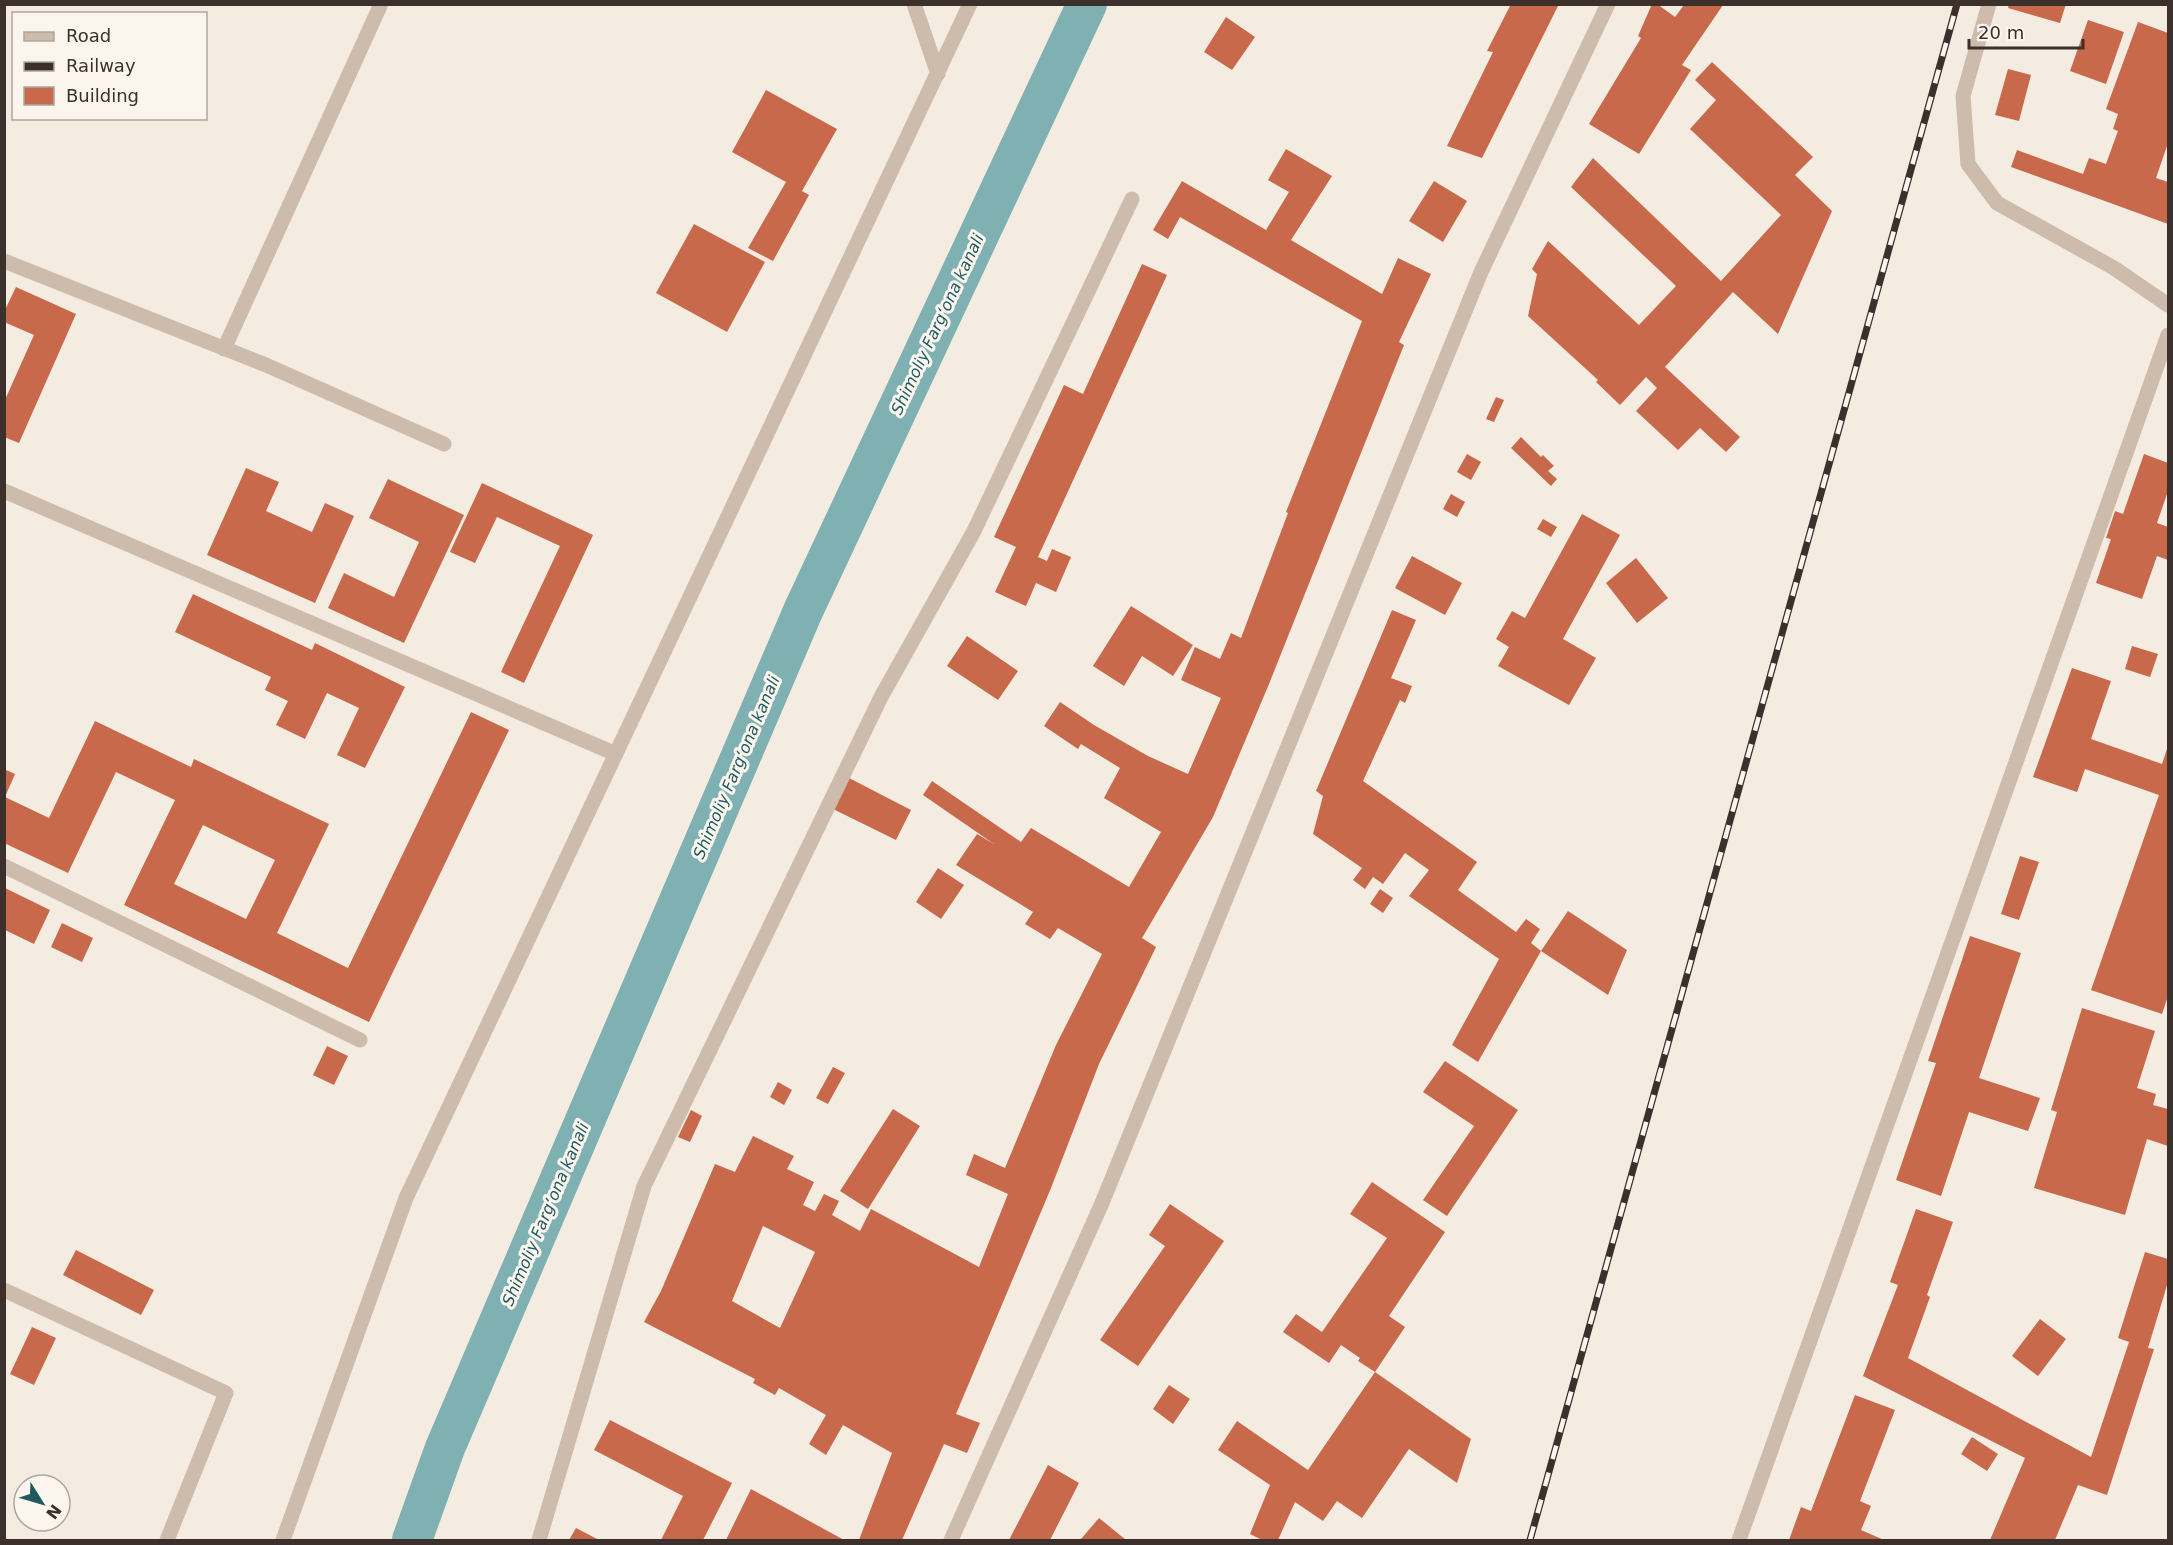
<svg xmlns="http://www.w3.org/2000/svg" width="2173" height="1545" viewBox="0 0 2173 1545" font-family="'DejaVu Sans',sans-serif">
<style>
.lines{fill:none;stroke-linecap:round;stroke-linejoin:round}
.canal{stroke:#7fb0b2;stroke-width:40}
.building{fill:#c8694b;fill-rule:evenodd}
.minor{stroke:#cdbbac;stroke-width:15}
.rail-casing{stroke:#3b302b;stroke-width:7}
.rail{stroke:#fbf5ee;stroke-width:4.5;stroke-dasharray:14;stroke-linecap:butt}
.labels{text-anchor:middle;stroke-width:6;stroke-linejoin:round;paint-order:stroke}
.water-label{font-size:16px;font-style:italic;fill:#1f5a5e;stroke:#fbf5ee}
</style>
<rect width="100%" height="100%" fill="#f4ebe1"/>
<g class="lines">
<!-- canal -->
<path class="canal" d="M 412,1540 L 445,1448 L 803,611 L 1087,4"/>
</g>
<!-- building -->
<path class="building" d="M 1511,4 L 1559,4 L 1482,158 L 1447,146 L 1493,52 L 1487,51 Z
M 1652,4 L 1657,4 L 1675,17 L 1684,5 L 1723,5 L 1682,65 L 1691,70 L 1639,154 L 1589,124 L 1641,38 L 1638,36 Z
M 2009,4 L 2066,4 L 2060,23 L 2008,8 Z
M 1226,17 L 1255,37 L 1232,70 L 1204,52 Z
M 2088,20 L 2124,32 L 2106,84 L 2070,71 Z
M 2138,22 L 2168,33 L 2168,143 L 2156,178 L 2168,182 L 2168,224 L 2011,167 L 2017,150 L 2083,174 L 2089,158 L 2106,164 L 2118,131 L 2113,129 L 2118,114 L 2106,109 Z
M 1712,62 L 1813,157 L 1795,175 L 1832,211 L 1778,334 L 1733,292 L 1665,367 L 1740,437 L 1726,452 L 1700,428 L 1678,450 L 1636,411 L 1657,388 L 1646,377 L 1620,405 L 1596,382 L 1598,380 L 1528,316 L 1537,274 L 1532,269 L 1548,241 L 1639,325 L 1676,286 L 1571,187 L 1593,158 L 1721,281 L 1781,215 L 1690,129 L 1716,100 L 1695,80 Z
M 2008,69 L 2031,75 L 2019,121 L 1995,115 Z
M 766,90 L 837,129 L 802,191 L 809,195 L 773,261 L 748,248 L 786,182 L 732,152 Z
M 1286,149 L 1332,176 L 1291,240 L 1382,294 L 1398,258 L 1431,274 L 1399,342 L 1404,345 L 1269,684 L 1213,817 L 1142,938 L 1156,947 L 1099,1064 L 1051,1188 L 956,1414 L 980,1423 L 967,1453 L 944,1444 L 902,1540 L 859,1540 L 892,1453 L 843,1425 L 826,1455 L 809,1444 L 826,1415 L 779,1388 L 775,1395 L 753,1383 L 755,1379 L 644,1322 L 661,1291 L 715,1164 L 735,1172 L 753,1136 L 794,1156 L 787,1169 L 814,1182 L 803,1205 L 815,1211 L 824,1194 L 839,1201 L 832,1215 L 860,1231 L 871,1209 L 979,1267 L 1008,1194 L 966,1175 L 974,1154 L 1005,1168 L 1056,1045 L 1102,954 L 1058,928 L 1050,939 L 1025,924 L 1033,912 L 956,865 L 977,834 L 994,844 L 923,795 L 932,781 L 1021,842 L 1031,828 L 1129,887 L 1161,832 L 1104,798 L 1120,768 L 1081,744 L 1078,749 L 1044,726 L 1060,702 L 1094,725 L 1148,756 L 1188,774 L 1221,698 L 1181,680 L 1195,647 L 1220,659 L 1231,633 L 1241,638 L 1288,513 L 1286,512 L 1362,321 L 1180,217 L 1168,239 L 1153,230 L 1182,181 L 1266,230 L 1289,192 L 1268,180 ZM 763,1226 L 815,1252 L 780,1328 L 732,1301 Z
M 1434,181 L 1467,201 L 1443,242 L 1409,221 Z
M 694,224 L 765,262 L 727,332 L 656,293 Z
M 1142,264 L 1167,275 L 1038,557 L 1047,561 L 1052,549 L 1071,557 L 1056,592 L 1036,583 L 1026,606 L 995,592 L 1016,547 L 994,537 L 1064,385 L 1083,394 Z
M 16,287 L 76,314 L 19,443 L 4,437 L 4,402 L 34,335 L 4,322 L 4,312 Z
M 1496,397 L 1504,400 L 1494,422 L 1486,419 Z
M 1521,437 L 1541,457 L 1543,455 L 1554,466 L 1548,471 L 1557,479 L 1551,486 L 1511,448 Z
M 1467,454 L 1481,462 L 1471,480 L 1457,472 Z
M 2144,454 L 2168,463 L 2168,491 L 2157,523 L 2168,527 L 2168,560 L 2157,556 L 2142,599 L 2096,583 L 2111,539 L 2106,538 L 2115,511 L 2123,514 Z
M 246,468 L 279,482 L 266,511 L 312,532 L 325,503 L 354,516 L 315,603 L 207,555 Z
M 388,479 L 464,515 L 404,643 L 328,608 L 344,573 L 394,597 L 419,542 L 369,518 Z
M 482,483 L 593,535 L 524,683 L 501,672 L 560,546 L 497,517 L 475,563 L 450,552 Z
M 1451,494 L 1465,502 L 1457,517 L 1443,509 Z
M 1582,514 L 1620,535 L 1563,639 L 1596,658 L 1569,705 L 1498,666 L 1509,647 L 1496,639 L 1512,611 L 1525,618 Z
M 1543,519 L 1557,527 L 1551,537 L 1537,529 Z
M 1412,556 L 1462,583 L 1445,615 L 1395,588 Z
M 1636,558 L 1668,598 L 1637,623 L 1606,583 Z
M 193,594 L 312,650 L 315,643 L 405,687 L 365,768 L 337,755 L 359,708 L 327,693 L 305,739 L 276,725 L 288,701 L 265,690 L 271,677 L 175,632 Z
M 1131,606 L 1193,645 L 1173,676 L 1142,656 L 1124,686 L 1093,666 Z
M 1392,610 L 1416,620 L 1391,678 L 1412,686 L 1405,703 L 1400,700 L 1363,781 L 1477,862 L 1458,890 L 1516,932 L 1526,919 L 1540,929 L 1531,943 L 1541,951 L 1478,1062 L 1452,1045 L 1499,959 L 1409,896 L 1429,870 L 1405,853 L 1383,884 L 1373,877 L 1365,889 L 1353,880 L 1362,868 L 1313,834 L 1323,796 L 1316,791 Z
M 967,636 L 1018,671 L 998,700 L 947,666 Z
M 2132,646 L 2158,654 L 2150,677 L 2125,669 Z
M 2072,668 L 2111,681 L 2091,739 L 2162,764 L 2168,746 L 2168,996 L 2162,1014 L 2091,990 L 2159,795 L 2085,769 L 2077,792 L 2033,777 Z
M 471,712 L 509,730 L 369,1022 L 124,905 L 175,800 L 116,772 L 68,873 L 4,843 L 4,769 L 15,774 L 5,797 L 49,818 L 95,721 L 191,767 L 194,759 L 329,824 L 277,933 L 348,968 ZM 203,825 L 275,860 L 246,919 L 174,884 Z
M 849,778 L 911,810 L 896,840 L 833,809 Z
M 2020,856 L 2039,862 L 2019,920 L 2001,914 Z
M 938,868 L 964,885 L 941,919 L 916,902 Z
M 5,888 L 50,910 L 34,944 L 5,930 Z
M 1380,889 L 1393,898 L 1383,913 L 1370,904 Z
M 1568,911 L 1627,950 L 1608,995 L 1541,951 Z
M 62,923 L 93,938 L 82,962 L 51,947 Z
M 1970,936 L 2021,953 L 1979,1078 L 2040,1098 L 2028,1131 L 1969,1112 L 1941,1196 L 1896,1180 L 1936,1063 L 1928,1061 Z
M 2082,1008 L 2155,1031 L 2137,1088 L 2156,1094 L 2153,1105 L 2168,1109 L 2168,1146 L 2147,1139 L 2125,1215 L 2034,1188 L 2057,1112 L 2051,1110 Z
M 327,1046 L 348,1056 L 334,1085 L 313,1075 Z
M 1445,1061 L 1518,1110 L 1447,1216 L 1423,1200 L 1474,1126 L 1423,1092 Z
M 833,1067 L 845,1073 L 828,1104 L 816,1098 Z
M 778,1082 L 792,1090 L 784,1105 L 770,1097 Z
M 893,1109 L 920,1126 L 868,1209 L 840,1191 Z
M 691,1110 L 702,1116 L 690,1142 L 678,1137 Z
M 1372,1182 L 1445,1232 L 1389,1316 L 1405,1327 L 1375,1372 L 1358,1361 L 1360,1358 L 1341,1345 L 1329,1363 L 1283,1332 L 1296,1314 L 1322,1332 L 1387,1238 L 1350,1214 Z
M 1170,1204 L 1224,1241 L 1138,1366 L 1100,1340 L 1165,1246 L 1149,1235 Z
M 1916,1209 L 1953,1222 L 1927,1295 L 1930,1297 L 1908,1358 L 2091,1457 L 2129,1342 L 2118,1338 L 2145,1252 L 2168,1259 L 2168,1282 L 2148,1348 L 2154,1349 L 2107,1495 L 2078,1485 L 2055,1540 L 1990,1540 L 2025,1458 L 1863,1376 L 1898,1285 L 1890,1282 Z
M 76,1250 L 154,1290 L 141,1315 L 63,1275 Z
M 2040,1319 L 2066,1339 L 2038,1376 L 2012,1356 Z
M 32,1327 L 56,1338 L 34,1385 L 10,1374 Z
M 1375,1372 L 1471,1439 L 1457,1483 L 1409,1449 L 1362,1518 L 1337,1501 L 1323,1521 L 1295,1502 L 1278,1540 L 1262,1540 L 1250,1534 L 1270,1485 L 1218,1450 L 1237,1421 L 1308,1470 Z
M 1169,1385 L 1190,1399 L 1173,1424 L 1153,1409 Z
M 1855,1395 L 1895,1410 L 1860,1501 L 1871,1506 L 1861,1530 L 1884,1540 L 1789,1540 L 1801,1507 L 1811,1511 Z
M 610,1420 L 732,1483 L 703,1540 L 661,1540 L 683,1496 L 594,1450 Z
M 1972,1437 L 1998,1454 L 1987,1471 L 1961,1454 Z
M 1048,1465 L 1079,1483 L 1050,1540 L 1009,1540 Z
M 751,1489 L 844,1540 L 726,1540 Z
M 1099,1518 L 1126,1540 L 1081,1539 Z
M 576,1528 L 599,1540 L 569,1540 Z"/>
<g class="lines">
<!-- minor -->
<path class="minor" d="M 914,4 L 938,74
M 1989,4 L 1963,96 L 1968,164 L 1997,203 L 2114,268 L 2168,305
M 4,261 L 266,365 L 444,444
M 224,349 L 381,4
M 4,491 L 616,754
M 4,866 L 360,1040
M 4,1290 L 226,1393 L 167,1540
M 283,1540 L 406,1198 L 970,4
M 539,1540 L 644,1186 L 881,697 L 974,531 L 1132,199
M 951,1540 L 1102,1203 L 1481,272 L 1608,4
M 1739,1540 L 2168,335"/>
<defs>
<path id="rail" d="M 1530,1540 L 1957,4"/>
</defs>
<!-- rail casing -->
<use href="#rail" class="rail-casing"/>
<!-- rail -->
<use href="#rail" class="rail"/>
</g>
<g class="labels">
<!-- water labels -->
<g class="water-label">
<text transform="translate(937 324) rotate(-65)" y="6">Shimoliy Fargʻona kanali</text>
<text transform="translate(736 767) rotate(-67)" y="6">Shimoliy Fargʻona kanali</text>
<text transform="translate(545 1214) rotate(-67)" y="6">Shimoliy Fargʻona kanali</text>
</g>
</g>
<!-- border -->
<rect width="2173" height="1545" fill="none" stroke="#3b302b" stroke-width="12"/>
<!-- legend -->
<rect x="12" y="12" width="195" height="108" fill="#fbf5ee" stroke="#aea6a0" stroke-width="1.5"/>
<rect x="24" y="32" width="30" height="9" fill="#cdbbac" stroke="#aea6a0" stroke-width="1.5"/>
<text x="66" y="42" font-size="18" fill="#3b302b">Road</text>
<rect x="24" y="62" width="30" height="9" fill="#3b302b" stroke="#aea6a0" stroke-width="1.5"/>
<text x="66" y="72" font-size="18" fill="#3b302b">Railway</text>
<rect x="24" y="87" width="30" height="18" fill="#c8694b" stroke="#aea6a0" stroke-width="1.5"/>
<text x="66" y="102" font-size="18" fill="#3b302b">Building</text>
<!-- north arrow -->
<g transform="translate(42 1503) rotate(127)"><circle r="28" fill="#fbf5ee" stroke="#aea6a0" stroke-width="1.5"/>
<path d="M0-4.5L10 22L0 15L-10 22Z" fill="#1f5a5e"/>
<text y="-9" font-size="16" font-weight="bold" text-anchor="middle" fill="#3b302b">N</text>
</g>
<!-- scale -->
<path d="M1969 39v9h114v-9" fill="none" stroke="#3b302b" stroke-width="3"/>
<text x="1978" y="39" font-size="18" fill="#3b302b" stroke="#fbf5ee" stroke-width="4.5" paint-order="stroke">20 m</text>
</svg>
